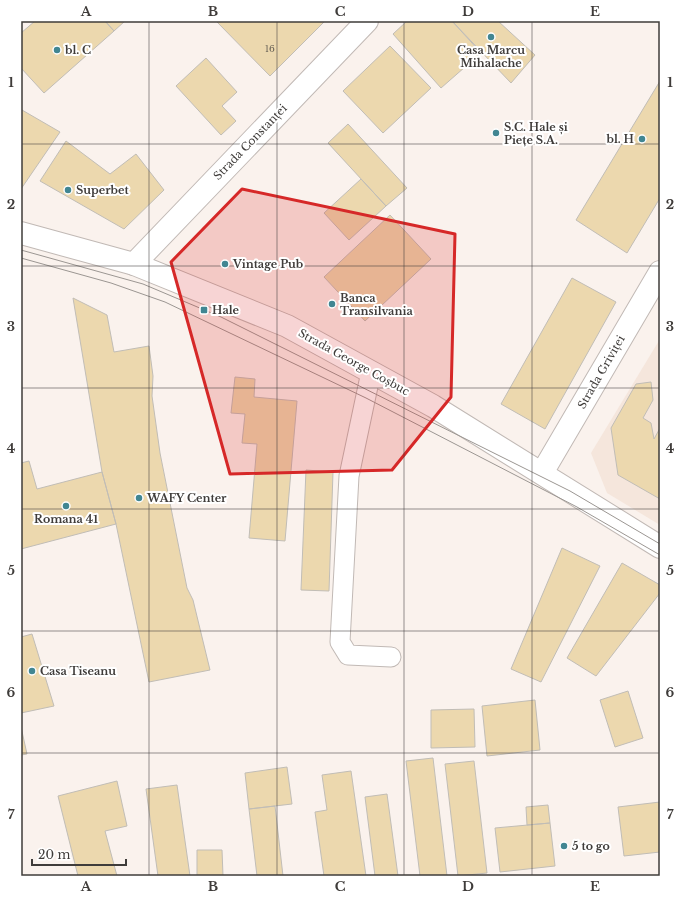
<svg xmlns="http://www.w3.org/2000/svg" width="681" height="897" viewBox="0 0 681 897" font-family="'Libre Baskerville',serif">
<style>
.built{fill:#f5e6dc}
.building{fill:#ecd8ae;stroke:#c1bdb6}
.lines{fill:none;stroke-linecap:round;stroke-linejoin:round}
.service-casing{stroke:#c1b9b5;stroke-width:21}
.minor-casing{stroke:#c1b9b5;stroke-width:24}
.secondary-casing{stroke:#c1b9b5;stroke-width:24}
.service{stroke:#fff;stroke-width:19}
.minor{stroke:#fff;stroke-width:22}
.secondary{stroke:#fff;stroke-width:22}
.tram{stroke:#9b9692;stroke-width:1}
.marked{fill:#d62828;fill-opacity:0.2;stroke:#d62828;stroke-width:3;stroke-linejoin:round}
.grid{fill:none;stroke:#3f3c3a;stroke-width:1;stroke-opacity:0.55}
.poi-dot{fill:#418692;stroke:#fff;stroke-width:1.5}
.labels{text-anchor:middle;stroke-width:4;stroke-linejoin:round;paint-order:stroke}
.number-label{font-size:9px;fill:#6a6357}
.poi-label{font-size:11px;font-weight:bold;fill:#3f3c3a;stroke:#fff;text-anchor:start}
.street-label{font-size:11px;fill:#3f3c3a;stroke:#fff}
.neatline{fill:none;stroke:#3f3c3a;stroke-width:1.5}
.grid-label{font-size:13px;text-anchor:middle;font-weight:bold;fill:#3f3c3a}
</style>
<rect width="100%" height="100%" fill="#faf2ed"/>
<!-- built -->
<path class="built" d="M 660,339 L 660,525 L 607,493 L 591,453 Z"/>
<!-- building -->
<path class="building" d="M 35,21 L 105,21 L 114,31 L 44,93 L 21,68 L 21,33 Z
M 105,21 L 125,21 L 114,31 Z
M 218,21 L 325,21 L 270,76 L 217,22 Z
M 407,21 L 452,21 L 481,53 L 441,88 L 393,34 Z
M 452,21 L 498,21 L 535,55 L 511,83 Z
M 390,46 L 431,88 L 383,133 L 343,91 Z
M 206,58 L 237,92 L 222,106 L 236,121 L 221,135 L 176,86 Z
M 660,81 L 660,198 L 627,253 L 576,220 Z
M 22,110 L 60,132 L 21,189 L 21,113 Z
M 348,124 L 407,188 L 386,206 L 328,143 Z
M 66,141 L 110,174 L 136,154 L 164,190 L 124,229 L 40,181 Z
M 361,179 L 386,206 L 349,240 L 324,213 Z
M 390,215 L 431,259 L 365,321 L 324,277 Z
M 572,278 L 616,302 L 545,429 L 501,404 Z
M 73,298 L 107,315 L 114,352 L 149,346 L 153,376 L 152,396 L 160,453 L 187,588 L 193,600 L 210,670 L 149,682 L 116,524 L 102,472 Z
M 235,377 L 255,379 L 254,397 L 297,401 L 285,541 L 249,538 L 257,444 L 242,443 L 245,414 L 231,413 Z
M 651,382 L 653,400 L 643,418 L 651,423 L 654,439 L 660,428 L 660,499 L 618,475 L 611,428 L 636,384 Z
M 29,461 L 37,489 L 102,472 L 116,524 L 21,549 L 21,463 Z
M 306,470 L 333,472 L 329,591 L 301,590 Z
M 562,548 L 600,566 L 541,682 L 511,669 Z
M 622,563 L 660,585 L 660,593 L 596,676 L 567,658 Z
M 32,634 L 54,706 L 21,713 L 21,637 Z
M 628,691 L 643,738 L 615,747 L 600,700 Z
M 535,700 L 540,750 L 487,756 L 482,706 Z
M 474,709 L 475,747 L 431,748 L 431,710 Z
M 21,727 L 27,754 L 21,755 Z
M 433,758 L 447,876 L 420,876 L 406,761 Z
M 474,761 L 487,873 L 458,876 L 445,764 Z
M 287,767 L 292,804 L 249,809 L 245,773 Z
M 351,771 L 366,876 L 324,876 L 315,812 L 327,810 L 322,775 Z
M 117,781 L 127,826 L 105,831 L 117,876 L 78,876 L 58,796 Z
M 177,785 L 190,876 L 158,876 L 146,789 Z
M 387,794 L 398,876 L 375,876 L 365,797 Z
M 660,802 L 660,852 L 624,856 L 618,807 Z
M 548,805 L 550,823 L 527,825 L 526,807 Z
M 275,806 L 283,876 L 257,876 L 249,809 Z
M 550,823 L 555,866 L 500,872 L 495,828 Z
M 197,850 L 222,850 L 223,876 L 197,876 Z"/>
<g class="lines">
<defs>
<path id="service" d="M 371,372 L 349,476 L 340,642 L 348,655 L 391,657"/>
<path id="minor" d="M 134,264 L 367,21
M 542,473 L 660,272"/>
<path id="secondary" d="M 21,233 L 134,264 L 287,326 L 433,406 L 660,547"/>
</defs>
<!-- service casing -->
<use href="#service" class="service-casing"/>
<!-- minor casing -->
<use href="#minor" class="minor-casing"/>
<!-- secondary casing -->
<use href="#secondary" class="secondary-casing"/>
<!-- service -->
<use href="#service" class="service"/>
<!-- minor -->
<use href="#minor" class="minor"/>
<!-- secondary -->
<use href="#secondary" class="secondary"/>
<!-- tram -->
<path class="tram" d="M 21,250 L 143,284 L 221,317 L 570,491 L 660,544
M 21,258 L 111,283 L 165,302 L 366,398 L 577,507 L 660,555"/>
</g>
<!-- marked area -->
<path class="marked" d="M 242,189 L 455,234 L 451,397 L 392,470 L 230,474 L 171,262 Z"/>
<!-- grid -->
<path class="grid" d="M 149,21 L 149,876M 277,21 L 277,876M 404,21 L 404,876M 532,21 L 532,876M 21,144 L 660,144M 21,266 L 660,266M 21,388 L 660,388M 21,509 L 660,509M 21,631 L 660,631M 21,753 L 660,753"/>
<!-- markers -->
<g class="poi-dot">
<circle cx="491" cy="37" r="4"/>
<circle cx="57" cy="50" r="4"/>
<circle cx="496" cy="133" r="4"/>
<circle cx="642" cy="139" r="4"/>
<circle cx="68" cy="190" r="4"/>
<circle cx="225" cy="264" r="4"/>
<circle cx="332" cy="304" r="4"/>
<rect x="200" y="306" width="8" height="8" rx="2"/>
<circle cx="139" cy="498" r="4"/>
<circle cx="66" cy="506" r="4"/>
<circle cx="32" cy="671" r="4"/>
<circle cx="564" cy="846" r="4"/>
</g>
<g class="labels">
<!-- number labels -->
<g class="number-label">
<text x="270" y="52">16</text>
</g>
<!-- poi labels -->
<g class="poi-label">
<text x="65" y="54">bl. C</text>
<text x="491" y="54" text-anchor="middle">Casa Marcu<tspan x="491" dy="13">Mihalache</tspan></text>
<text x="504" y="131">S.C. Hale și<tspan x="504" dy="13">Piețe S.A.</tspan></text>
<text x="634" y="143" text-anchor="end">bl. H</text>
<text x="76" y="194">Superbet</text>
<text x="233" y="268">Vintage Pub</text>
<text x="340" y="302">Banca<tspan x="340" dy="13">Transilvania</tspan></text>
<text x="212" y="314">Hale</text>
<text x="147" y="502">WAFY Center</text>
<text x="66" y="523" text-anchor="middle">Romana 41</text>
<text x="40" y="675">Casa Tiseanu</text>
<text x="572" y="850">5 to go</text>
</g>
<!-- street labels -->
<g class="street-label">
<text transform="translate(250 142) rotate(-46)" y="4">Strada Constanței</text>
<text transform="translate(354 362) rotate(29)" y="4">Strada George Coșbuc</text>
<text transform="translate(601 372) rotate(-60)" y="4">Strada Griviței</text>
</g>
</g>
<!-- border -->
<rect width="681" height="897" fill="none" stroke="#ffffff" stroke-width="44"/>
<!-- scale -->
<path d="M32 859v6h94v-6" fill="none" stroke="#3f3c3a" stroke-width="2"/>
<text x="38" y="859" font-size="12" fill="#3f3c3a" stroke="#ffffff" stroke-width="3" paint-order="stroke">20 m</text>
<rect x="22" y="22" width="637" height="853" class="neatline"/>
<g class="grid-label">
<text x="86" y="16">A</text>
<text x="213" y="16">B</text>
<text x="340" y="16">C</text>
<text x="468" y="16">D</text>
<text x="595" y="16">E</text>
<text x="11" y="87">1</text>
<text x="670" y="87">1</text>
<text x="11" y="209">2</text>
<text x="670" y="209">2</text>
<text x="11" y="331">3</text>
<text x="670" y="331">3</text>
<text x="11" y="453">4</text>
<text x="670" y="453">4</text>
<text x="11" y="575">5</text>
<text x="670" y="575">5</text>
<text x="11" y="697">6</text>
<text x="670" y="697">6</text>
<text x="11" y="819">7</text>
<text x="670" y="819">7</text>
<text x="86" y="891">A</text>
<text x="213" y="891">B</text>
<text x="340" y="891">C</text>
<text x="468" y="891">D</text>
<text x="595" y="891">E</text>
</g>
</svg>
